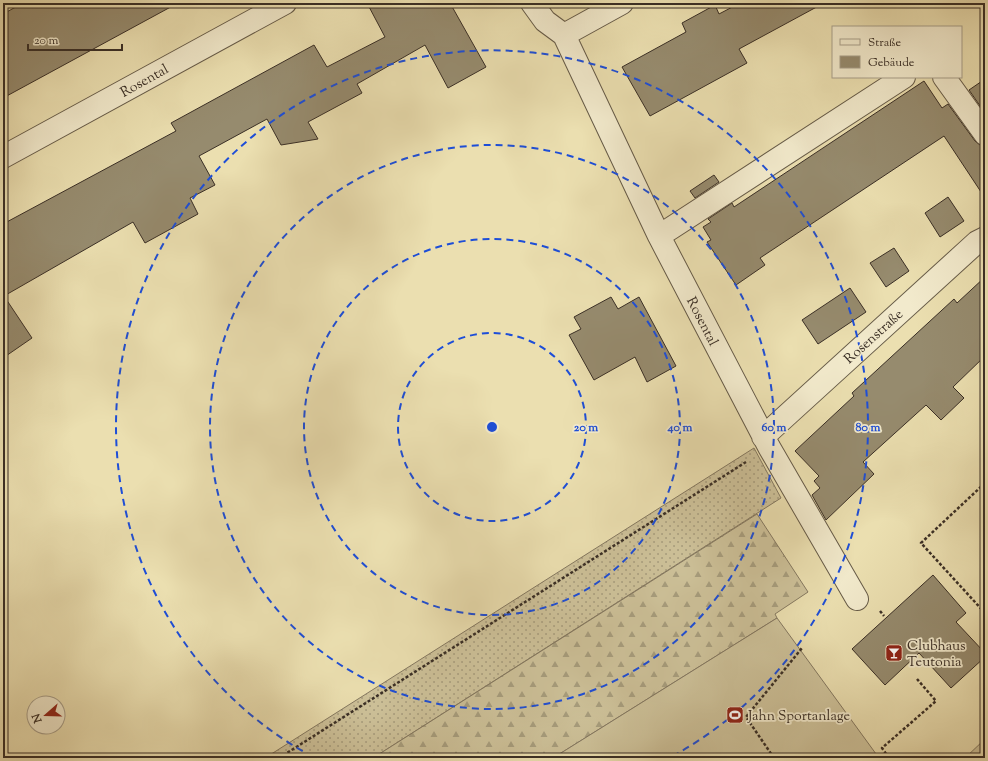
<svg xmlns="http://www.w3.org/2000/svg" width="988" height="761" viewBox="0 0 988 761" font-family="'Sorts Mill Goudy',serif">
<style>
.grass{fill:url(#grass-dots);stroke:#847860}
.forest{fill:url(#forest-firs);stroke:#847860}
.pitch{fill:#cdc199;stroke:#847860}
.building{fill:#968b6e;stroke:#3a2f26}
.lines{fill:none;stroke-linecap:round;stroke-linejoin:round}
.street-casing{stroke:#665b48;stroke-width:24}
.path{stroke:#3a2f26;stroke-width:2.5;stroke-dasharray:3 2;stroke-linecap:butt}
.street{stroke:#f2eacc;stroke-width:22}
.ring{fill:none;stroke:#1d4ed8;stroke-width:2;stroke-dasharray:7 5}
.labels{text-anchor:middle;stroke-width:3.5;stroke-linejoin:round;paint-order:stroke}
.street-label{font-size:14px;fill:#3a2f26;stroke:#f2eacc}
.poi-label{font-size:14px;fill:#3a2f26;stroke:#f2eacc;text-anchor:start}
.centre{fill:#1d4ed8;stroke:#f2eacc;stroke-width:2}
.ring-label{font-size:12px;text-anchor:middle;font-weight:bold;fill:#1d4ed8;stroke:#f2eacc;stroke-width:3.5;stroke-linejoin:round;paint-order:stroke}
</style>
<defs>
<pattern id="grass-dots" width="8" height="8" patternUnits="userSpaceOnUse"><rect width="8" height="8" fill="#cdc199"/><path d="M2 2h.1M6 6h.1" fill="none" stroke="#a79d7d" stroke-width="1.8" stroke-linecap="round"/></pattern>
<pattern id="forest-firs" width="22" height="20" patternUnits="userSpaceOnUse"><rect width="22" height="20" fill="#cdc199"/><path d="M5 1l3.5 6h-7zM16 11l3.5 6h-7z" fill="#a79d7d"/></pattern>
</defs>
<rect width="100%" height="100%" fill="#ebdfb0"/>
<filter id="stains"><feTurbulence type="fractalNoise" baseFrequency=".005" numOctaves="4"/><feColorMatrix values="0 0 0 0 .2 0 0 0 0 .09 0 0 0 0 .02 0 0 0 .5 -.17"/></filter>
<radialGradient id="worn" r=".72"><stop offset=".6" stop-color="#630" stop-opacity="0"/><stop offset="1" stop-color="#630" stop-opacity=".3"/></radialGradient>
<!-- grass -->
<path class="grass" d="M 754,448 L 781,498 L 373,758 L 265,758 Z"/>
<!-- forest -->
<path class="forest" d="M 757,514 L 808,592 L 775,614 L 777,618 L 553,758 L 373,758 Z"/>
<!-- pitch -->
<path class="pitch" d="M 777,618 L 879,758 L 553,758 Z
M 985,739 L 985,758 L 965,758 Z"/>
<!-- building -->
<path class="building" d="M 23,3 L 178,3 L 3,98 L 3,14 Z
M 367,3 L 450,3 L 486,67 L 448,88 L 425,45 L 357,84 L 362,93 L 308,122 L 318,139 L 281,145 L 267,119 L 199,156 L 215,185 L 190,198 L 198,214 L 145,243 L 133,222 L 4,296 L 32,338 L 3,358 L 3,224 L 176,131 L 171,123 L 314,45 L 327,67 L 385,37 Z
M 740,3 L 824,3 L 739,49 L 747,63 L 650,116 L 622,67 L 686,32 L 682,23 L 715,5 L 719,14 Z
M 985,79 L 985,113 L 969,90 Z
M 924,81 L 942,108 L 948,104 L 975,141 L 980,145 L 985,146 L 985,198 L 944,136 L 760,258 L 765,265 L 736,285 L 707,242 L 711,240 L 703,227 L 711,222 L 708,219 L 732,203 L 734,207 Z
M 714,175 L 719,182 L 695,198 L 690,191 Z
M 948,197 L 964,221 L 940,237 L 925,213 Z
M 894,248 L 909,271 L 886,287 L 870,263 Z
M 985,277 L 985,356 L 953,387 L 964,398 L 941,420 L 926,405 L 863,462 L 874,474 L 826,520 L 812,495 L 820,488 L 814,481 L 819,476 L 795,451 L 854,396 L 852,393 L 954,299 L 957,303 Z
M 850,288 L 866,312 L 818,344 L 802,320 Z
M 611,297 L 618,309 L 639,297 L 676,366 L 647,382 L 635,357 L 594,380 L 569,335 L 581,329 L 574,317 Z
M 933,575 L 966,613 L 956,622 L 985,653 L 985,657 L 951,688 L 919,653 L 885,685 L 852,649 Z"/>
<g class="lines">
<defs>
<path id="street" d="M 532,3 L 545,21 L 564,35 L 622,3
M 564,35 L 659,236 L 769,447 L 857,599
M 944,77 L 985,134
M 3,157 L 285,3
M 659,236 L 904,77
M 763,437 L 977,242 L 985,238"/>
</defs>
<!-- street casing -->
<use href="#street" class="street-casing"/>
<!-- path -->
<path class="path" d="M 985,483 L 921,543 L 985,613
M 880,611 L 884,616
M 279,758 L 746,462
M 774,758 L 746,717 L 802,648
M 889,758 L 882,748 L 936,701 L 917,679"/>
<!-- street -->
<use href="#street" class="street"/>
</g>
<!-- distance rings -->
<g class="ring">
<circle cx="492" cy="427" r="94"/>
<circle cx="492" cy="427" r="188"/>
<circle cx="492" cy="427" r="282"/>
<path d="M313 757A376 376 0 1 1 671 757"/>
</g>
<!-- icons -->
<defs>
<symbol id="bar-square" viewBox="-11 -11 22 22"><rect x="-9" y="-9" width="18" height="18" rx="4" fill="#8f2418" stroke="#f2eacc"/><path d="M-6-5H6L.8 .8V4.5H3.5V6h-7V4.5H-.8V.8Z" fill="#fff"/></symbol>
<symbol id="stadium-square" viewBox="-11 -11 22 22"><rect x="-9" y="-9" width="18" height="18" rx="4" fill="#8f2418" stroke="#f2eacc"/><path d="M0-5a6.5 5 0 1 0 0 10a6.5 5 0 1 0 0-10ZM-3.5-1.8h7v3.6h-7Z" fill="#fff"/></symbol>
</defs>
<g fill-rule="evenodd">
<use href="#bar-square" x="884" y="643" width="20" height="20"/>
<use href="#stadium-square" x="725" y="705" width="20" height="20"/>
</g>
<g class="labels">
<!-- street labels -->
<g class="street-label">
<text transform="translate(144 80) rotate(-29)" y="5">Rosental</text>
<text transform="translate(703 321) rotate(63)" y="5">Rosental</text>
<text transform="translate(873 336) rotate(-42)" y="5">Rosenstraße</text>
</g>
<!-- poi labels -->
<g class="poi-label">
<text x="907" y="650">Clubhaus<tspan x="907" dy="16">Teutonia</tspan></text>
<text x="748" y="720">Jahn Sportanlage</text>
</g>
</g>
<circle cx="492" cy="427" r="6" class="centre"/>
<g class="ring-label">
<text x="586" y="431">20 m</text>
<text x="680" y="431">40 m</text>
<text x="774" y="431">60 m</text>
<text x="868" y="431">80 m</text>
</g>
<!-- margin -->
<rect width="988" height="761" fill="none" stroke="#ebdfb0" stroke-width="16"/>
<rect x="4" y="4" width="980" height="753" fill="none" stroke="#3a2f26" stroke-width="2"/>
<rect x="8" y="8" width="972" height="745" fill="none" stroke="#3a2f26"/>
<!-- legend -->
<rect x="832" y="26" width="130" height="52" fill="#f2eacc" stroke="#a89f8a"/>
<rect x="840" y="39" width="20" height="6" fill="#f2eacc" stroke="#a89f8a"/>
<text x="868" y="46" font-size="12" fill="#3a2f26">Straße</text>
<rect x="840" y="56" width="20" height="12" fill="#968b6e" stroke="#a89f8a"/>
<text x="868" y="66" font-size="12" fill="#3a2f26">Gebäude</text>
<!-- north arrow -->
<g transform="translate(46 715) rotate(250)"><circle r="19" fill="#f2eacc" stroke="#a89f8a"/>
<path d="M0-3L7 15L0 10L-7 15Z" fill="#8f2418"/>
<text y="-6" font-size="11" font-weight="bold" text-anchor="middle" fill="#3a2f26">N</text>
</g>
<!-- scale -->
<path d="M28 44v6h94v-6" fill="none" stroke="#3a2f26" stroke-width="2"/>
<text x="34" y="44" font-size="12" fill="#3a2f26" stroke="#f2eacc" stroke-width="3" paint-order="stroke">20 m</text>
<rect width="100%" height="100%" filter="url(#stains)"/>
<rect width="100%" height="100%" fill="url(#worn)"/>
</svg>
